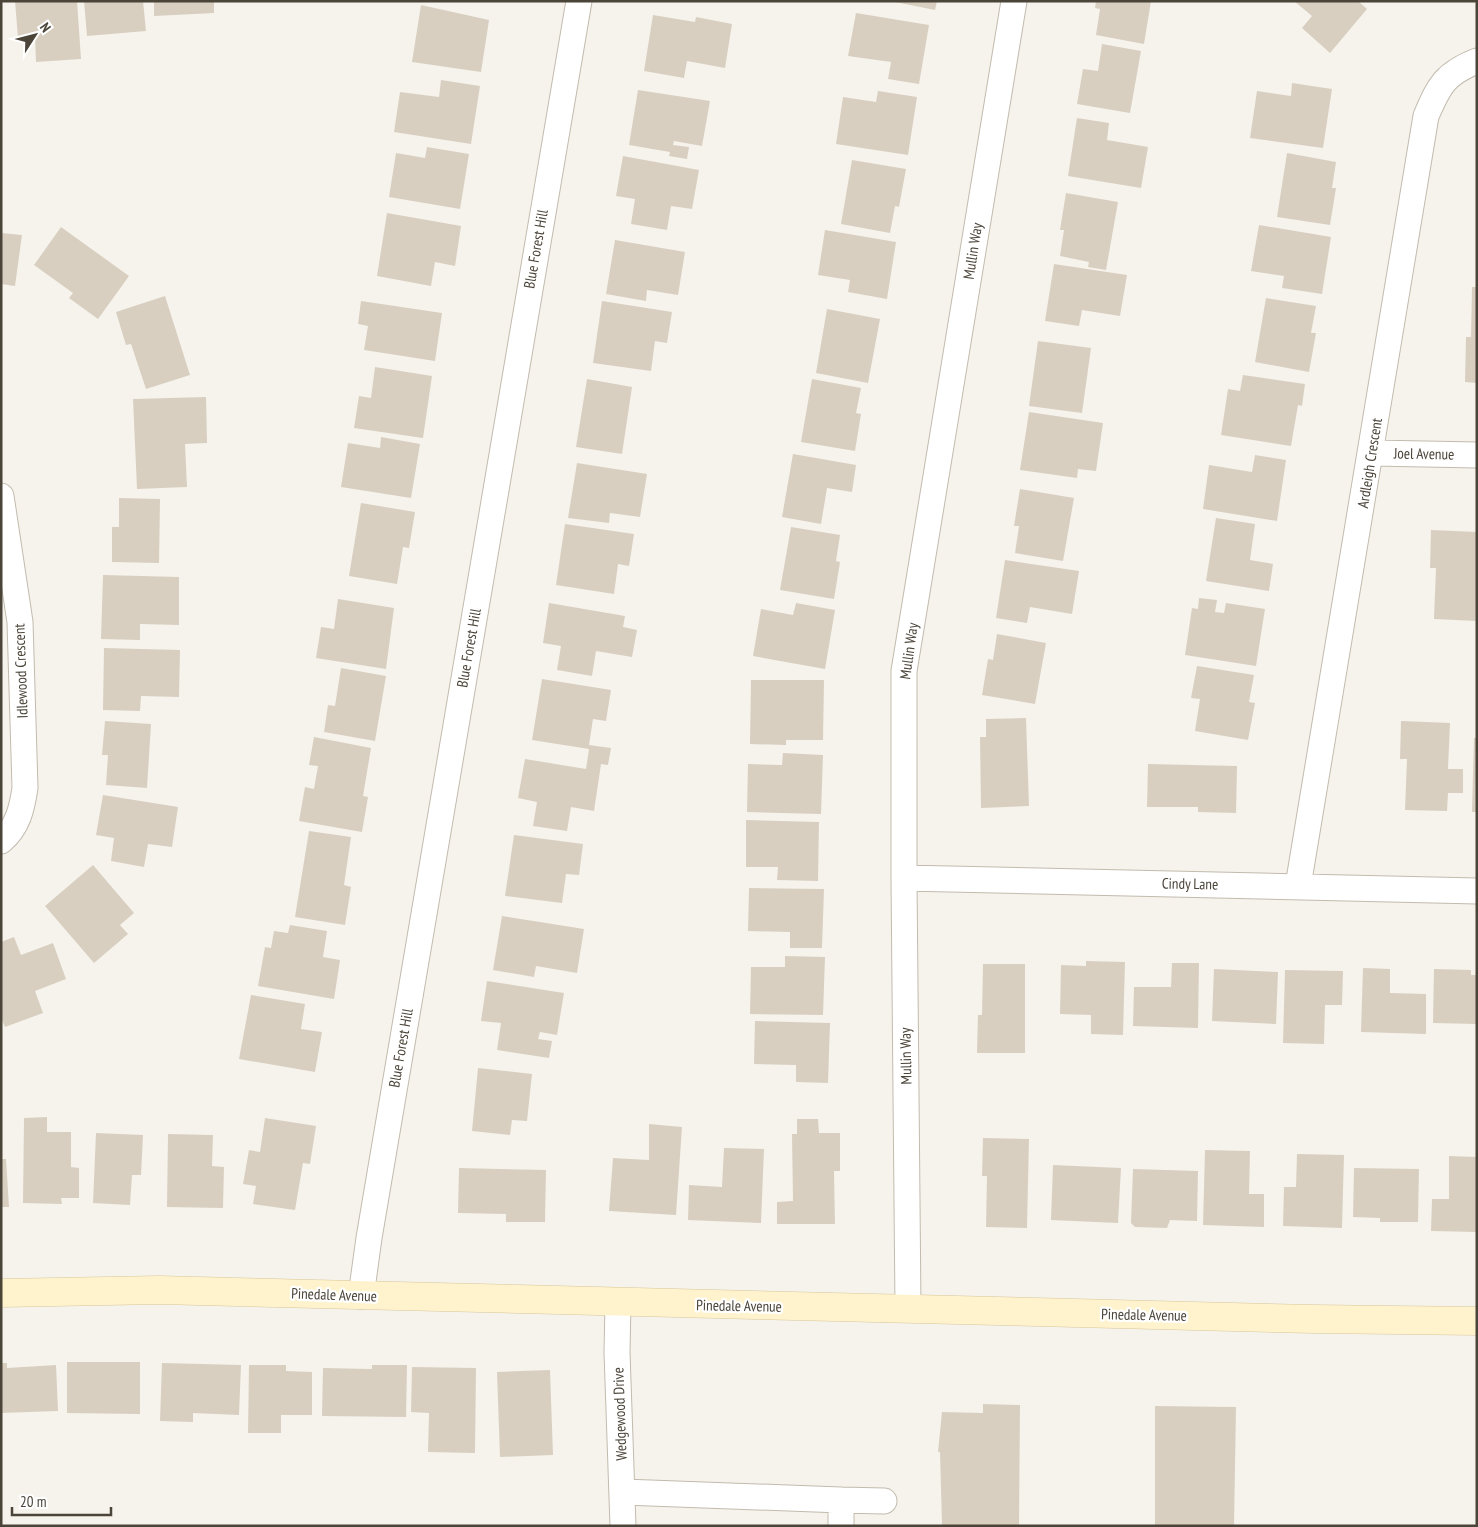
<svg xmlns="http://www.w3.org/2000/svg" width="1478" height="1527" viewBox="0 0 1478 1527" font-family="'PT Sans Narrow',sans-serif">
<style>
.building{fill:#d8cfc1}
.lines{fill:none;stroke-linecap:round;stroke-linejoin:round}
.street-casing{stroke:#c2bbae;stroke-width:27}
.secondary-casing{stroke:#d6c79b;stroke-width:29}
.street{stroke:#fff;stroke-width:25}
.secondary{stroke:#fff3cd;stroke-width:28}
.labels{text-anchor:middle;stroke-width:4.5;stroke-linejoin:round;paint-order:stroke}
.street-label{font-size:15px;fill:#4b4439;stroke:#fff}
</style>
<rect width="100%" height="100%" fill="#f6f3ec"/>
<!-- building -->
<path class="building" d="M 15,1 L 77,1 L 81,59 L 36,62 L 35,36 L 18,38 Z
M 84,1 L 143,1 L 146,31 L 87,36 Z
M 154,1 L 214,1 L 214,13 L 154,16 Z
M 890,1 L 937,1 L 935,10 Z
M 1096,1 L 1151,1 L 1144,44 L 1096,35 L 1100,9 L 1095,8 Z
M 1294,1 L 1358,1 L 1367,9 L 1330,53 L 1302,28 L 1312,16 Z
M 421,5 L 489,20 L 481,72 L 412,62 Z
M 856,13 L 929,25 L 919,84 L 888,79 L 891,62 L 848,56 Z
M 653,15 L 695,22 L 696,17 L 732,24 L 725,68 L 687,61 L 684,78 L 644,71 Z
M 1102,44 L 1141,51 L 1130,113 L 1077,104 L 1083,69 L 1098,71 Z
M 441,80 L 480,86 L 471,144 L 394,132 L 400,92 L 439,97 Z
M 1292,83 L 1332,89 L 1323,148 L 1250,138 L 1257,91 L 1291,96 Z
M 638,90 L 710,101 L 702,146 L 674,141 L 673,145 L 689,147 L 687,159 L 669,156 L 670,152 L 629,145 Z
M 878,91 L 917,97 L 908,155 L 836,144 L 843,97 L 876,102 Z
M 1077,118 L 1109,123 L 1107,140 L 1148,147 L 1141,188 L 1068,176 Z
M 427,147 L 469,154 L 460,209 L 389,197 L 396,153 L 425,158 Z
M 1287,153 L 1336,162 L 1332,188 L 1336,188 L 1330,225 L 1277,217 Z
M 623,156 L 699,170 L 692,209 L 671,206 L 667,230 L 631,224 L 635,199 L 616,196 Z
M 852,160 L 906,169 L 899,207 L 895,206 L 890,233 L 841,224 Z
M 1066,193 L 1118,202 L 1106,270 L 1088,267 L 1089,262 L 1060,256 L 1064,230 L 1060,230 Z
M 387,213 L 461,226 L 455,266 L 435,262 L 431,286 L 377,276 Z
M 1259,225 L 1331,237 L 1322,294 L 1282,288 L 1284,276 L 1251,271 Z
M 61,227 L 129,276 L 98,319 L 69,298 L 73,293 L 34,265 Z
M 825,230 L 896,242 L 887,299 L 848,292 L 850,280 L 818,275 Z
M 1,233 L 22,235 L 15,286 L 1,284 Z
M 615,240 L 685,252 L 678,295 L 647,290 L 646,301 L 606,294 Z
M 1054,264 L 1127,275 L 1120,316 L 1082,310 L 1079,326 L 1045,321 Z
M 1472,287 L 1477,287 L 1477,383 L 1465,382 L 1466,337 L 1471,337 Z
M 165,296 L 190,375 L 146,389 L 131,344 L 126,345 L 116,312 Z
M 1266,298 L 1316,306 L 1311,333 L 1316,333 L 1309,372 L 1255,362 Z
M 361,301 L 442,313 L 435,361 L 364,350 L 368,326 L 358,324 Z
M 602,301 L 672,312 L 667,343 L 655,341 L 651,371 L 593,363 Z
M 827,309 L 880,319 L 868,383 L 816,373 Z
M 1038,341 L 1091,348 L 1082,413 L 1029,406 Z
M 375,367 L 432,376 L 423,438 L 354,428 L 359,396 L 371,398 Z
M 1243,375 L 1305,384 L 1302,406 L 1298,405 L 1291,446 L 1221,435 L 1228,389 L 1240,391 Z
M 587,379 L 632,387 L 622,454 L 576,447 Z
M 812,379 L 861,388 L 856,413 L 861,414 L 855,451 L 801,442 Z
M 206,397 L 207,443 L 185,444 L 187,487 L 137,489 L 133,399 Z
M 1029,412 L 1103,423 L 1096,471 L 1078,469 L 1077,478 L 1020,470 Z
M 381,437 L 420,444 L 411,498 L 341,487 L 348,443 L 380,448 Z
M 793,454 L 856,465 L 852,492 L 827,488 L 821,524 L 782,517 Z
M 1255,455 L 1286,460 L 1277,521 L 1203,509 L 1209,465 L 1252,472 Z
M 577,463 L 647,474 L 640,517 L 610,513 L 609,523 L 568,518 Z
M 1020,489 L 1074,498 L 1063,561 L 1015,553 L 1019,526 L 1014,526 Z
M 119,498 L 160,499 L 159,563 L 112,562 L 112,527 L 119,527 Z
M 361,503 L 415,512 L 409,548 L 403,547 L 397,584 L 349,576 Z
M 1216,518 L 1255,524 L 1250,560 L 1273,564 L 1269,591 L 1206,581 Z
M 565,524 L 634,534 L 629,566 L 618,564 L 614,594 L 556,585 Z
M 791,527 L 840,535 L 836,561 L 840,562 L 834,599 L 780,590 Z
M 1431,530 L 1477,532 L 1476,621 L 1434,619 L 1436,568 L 1430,568 Z
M 1005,560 L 1079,571 L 1072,614 L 1030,607 L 1027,623 L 996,618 Z
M 103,575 L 179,577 L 179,625 L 140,624 L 140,640 L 101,639 Z
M 1199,598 L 1217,600 L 1215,612 L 1224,613 L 1226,603 L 1265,609 L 1256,666 L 1185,655 L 1192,608 L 1198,609 Z
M 338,599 L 394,608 L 386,669 L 316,658 L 321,627 L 334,629 Z
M 549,603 L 625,616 L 623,627 L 637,630 L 632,657 L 596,651 L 592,676 L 557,670 L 561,646 L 543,643 Z
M 796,603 L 835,610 L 825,669 L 753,656 L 761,609 L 793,615 Z
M 997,634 L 1046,643 L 1035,704 L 982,695 L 988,659 L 993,660 Z
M 104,648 L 180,650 L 179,697 L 141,696 L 140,711 L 103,710 Z
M 1197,666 L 1254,675 L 1249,702 L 1255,703 L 1248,740 L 1195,731 L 1200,699 L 1191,698 Z
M 341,668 L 386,676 L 375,741 L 324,732 L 328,705 L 335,706 Z
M 542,679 L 611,690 L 606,721 L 593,719 L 589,745 L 611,748 L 608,765 L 601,764 L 594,811 L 571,807 L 567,831 L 533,826 L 537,802 L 518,798 L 525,759 L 586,769 L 589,749 L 532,740 Z
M 751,680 L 824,680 L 823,740 L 786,740 L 786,745 L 750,744 Z
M 1026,718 L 1029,806 L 981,808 L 980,737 L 986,737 L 986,719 Z
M 105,721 L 151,724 L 147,788 L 106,785 L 108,755 L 102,755 Z
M 1401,721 L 1450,723 L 1448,769 L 1463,769 L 1463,793 L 1448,793 L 1447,811 L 1405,810 L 1407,759 L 1400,759 Z
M 314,737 L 371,748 L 363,796 L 368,797 L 362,832 L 299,821 L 305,787 L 314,789 L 318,766 L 309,765 Z
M 1474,738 L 1477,738 L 1477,812 L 1472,812 Z
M 783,753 L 823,755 L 821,814 L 747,812 L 748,764 L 782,765 Z
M 1148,764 L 1237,766 L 1236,813 L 1198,812 L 1198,807 L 1147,807 Z
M 103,795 L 178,807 L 172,847 L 148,844 L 144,867 L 111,861 L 114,838 L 96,835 Z
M 746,820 L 819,822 L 818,881 L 777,880 L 778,867 L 746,867 Z
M 309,831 L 351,837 L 344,885 L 351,887 L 345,925 L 295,917 Z
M 514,835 L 583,844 L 579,875 L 566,874 L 562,903 L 505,896 Z
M 93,865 L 134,913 L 120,925 L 128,934 L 94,963 L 45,906 Z
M 749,888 L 824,889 L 822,948 L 790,948 L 790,932 L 748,931 Z
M 502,916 L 584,929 L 577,973 L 536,966 L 534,977 L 493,970 Z
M 290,925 L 327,931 L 323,957 L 340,960 L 334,999 L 258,986 L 265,947 L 271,948 L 274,931 L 288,933 Z
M 14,937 L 21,955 L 53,943 L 66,979 L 35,991 L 43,1013 L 5,1027 L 1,1017 L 1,942 Z
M 785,956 L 825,957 L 823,1015 L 750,1014 L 751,967 L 785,967 Z
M 1086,961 L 1125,962 L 1123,1035 L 1091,1034 L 1091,1015 L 1060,1014 L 1061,965 L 1086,966 Z
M 1172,963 L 1199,963 L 1198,1028 L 1133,1026 L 1134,987 L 1171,987 Z
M 983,964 L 1025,964 L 1025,1053 L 977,1053 L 978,1015 L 982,1015 Z
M 1363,968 L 1390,969 L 1390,993 L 1426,994 L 1426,1034 L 1361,1032 Z
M 1214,969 L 1278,972 L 1276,1024 L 1212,1021 Z
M 1434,969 L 1471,970 L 1471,975 L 1477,975 L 1477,1024 L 1433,1023 Z
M 1285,970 L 1343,971 L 1342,1005 L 1325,1005 L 1324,1044 L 1283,1043 Z
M 487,981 L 564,993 L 557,1035 L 540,1032 L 538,1039 L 552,1041 L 549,1058 L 497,1050 L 501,1023 L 481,1021 Z
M 251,995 L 305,1004 L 301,1029 L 322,1032 L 315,1072 L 239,1059 Z
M 755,1021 L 830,1023 L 828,1083 L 796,1082 L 796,1065 L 754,1064 Z
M 478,1068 L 532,1074 L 527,1121 L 512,1120 L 510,1135 L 472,1131 Z
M 47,1117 L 47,1132 L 71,1132 L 71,1167 L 79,1168 L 79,1198 L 61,1198 L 62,1204 L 23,1203 L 24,1118 Z
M 265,1118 L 316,1126 L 310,1164 L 303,1163 L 295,1210 L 253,1204 L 256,1186 L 243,1184 L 249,1150 L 260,1152 Z
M 797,1119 L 818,1119 L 819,1133 L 840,1133 L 840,1171 L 834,1171 L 835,1224 L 777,1224 L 777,1202 L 793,1201 L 792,1134 L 797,1134 Z
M 649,1124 L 682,1127 L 676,1215 L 609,1211 L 613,1158 L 649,1160 Z
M 96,1133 L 143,1135 L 141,1175 L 132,1175 L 130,1205 L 93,1203 Z
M 168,1134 L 213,1135 L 212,1166 L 224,1167 L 223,1208 L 167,1207 Z
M 983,1138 L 1029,1139 L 1027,1228 L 986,1227 L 987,1176 L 982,1176 Z
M 724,1148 L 764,1149 L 761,1223 L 688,1220 L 689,1185 L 722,1187 Z
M 1205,1150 L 1250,1151 L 1249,1194 L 1264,1194 L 1264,1227 L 1203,1225 Z
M 1297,1154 L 1344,1155 L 1342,1228 L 1283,1226 L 1284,1187 L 1296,1187 Z
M 1449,1156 L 1477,1157 L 1477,1232 L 1431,1231 L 1432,1199 L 1449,1199 Z
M 1,1159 L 6,1159 L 9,1207 L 1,1207 Z
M 1053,1165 L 1121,1168 L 1118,1223 L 1051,1220 Z
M 459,1168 L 546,1170 L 545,1222 L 506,1222 L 506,1214 L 458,1213 Z
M 1354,1168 L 1419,1169 L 1418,1222 L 1380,1222 L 1380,1218 L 1353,1217 Z
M 1133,1169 L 1198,1171 L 1197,1221 L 1170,1220 L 1167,1228 L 1135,1227 L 1131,1223 Z
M 67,1362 L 140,1362 L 140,1414 L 67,1413 Z
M 1,1363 L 7,1363 L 7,1368 L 56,1365 L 58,1411 L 1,1413 Z
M 162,1363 L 241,1365 L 239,1415 L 193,1413 L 193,1422 L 160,1421 Z
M 249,1365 L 286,1365 L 286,1371 L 312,1372 L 312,1415 L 281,1415 L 281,1433 L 248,1433 Z
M 372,1365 L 407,1365 L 406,1417 L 322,1416 L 323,1368 L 372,1369 Z
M 412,1367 L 476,1368 L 475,1453 L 428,1452 L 429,1413 L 411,1412 Z
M 550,1370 L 553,1455 L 500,1457 L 497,1372 Z
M 983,1404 L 1020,1405 L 1019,1526 L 942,1526 L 940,1452 L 938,1452 L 942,1412 L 983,1413 Z
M 1155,1406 L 1236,1407 L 1234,1526 L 1155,1526 Z"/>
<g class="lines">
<defs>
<path id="street" d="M 1372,453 L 1477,455
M 1,496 L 20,622 L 25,788 C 22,808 18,827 1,841
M 904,878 L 1477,891
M 1298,886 L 1426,116 C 1439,86 1444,74 1477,61
M 361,1296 L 369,1238 L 579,1
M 618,1303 L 617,1352 L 623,1526
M 908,1309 L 904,878 L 904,671 L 1014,1
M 623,1492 L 841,1500 L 841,1526
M 841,1500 L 884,1501"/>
<path id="secondary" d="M 1,1293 L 159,1290 L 1313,1319 L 1477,1321"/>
</defs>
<!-- street casing -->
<use href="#street" class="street-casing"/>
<!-- secondary casing -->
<use href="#secondary" class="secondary-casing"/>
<!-- street -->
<use href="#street" class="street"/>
<!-- secondary -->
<use href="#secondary" class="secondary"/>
</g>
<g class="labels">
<!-- street labels -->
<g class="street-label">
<text transform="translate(536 249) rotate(-80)" y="5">Blue Forest Hill</text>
<text transform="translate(973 251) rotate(-81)" y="5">Mullin Way</text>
<text transform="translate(1424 454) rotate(1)" y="5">Joel Avenue</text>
<text transform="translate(1370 463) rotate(-81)" y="5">Ardleigh Crescent</text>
<text transform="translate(469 648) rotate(-80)" y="5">Blue Forest Hill</text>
<text transform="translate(909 651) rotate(-82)" y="5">Mullin Way</text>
<text transform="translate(21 671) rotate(-92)" y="5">Idlewood Crescent</text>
<text transform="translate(1190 884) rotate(1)" y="5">Cindy Lane</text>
<text transform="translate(401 1048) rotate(-80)" y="5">Blue Forest Hill</text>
<text transform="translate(906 1056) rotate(-91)" y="5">Mullin Way</text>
<text transform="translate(334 1295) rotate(2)" y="5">Pinedale Avenue</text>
<text transform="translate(739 1306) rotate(1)" y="5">Pinedale Avenue</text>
<text transform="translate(1144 1315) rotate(1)" y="5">Pinedale Avenue</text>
<text transform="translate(620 1414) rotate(-92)" y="5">Wedgewood Drive</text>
</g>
</g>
<!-- border -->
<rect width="1478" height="1527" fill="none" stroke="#4b4439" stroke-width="5"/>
<!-- north arrow -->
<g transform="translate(35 35) rotate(54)" stroke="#ffffff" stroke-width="4" paint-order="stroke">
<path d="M0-4L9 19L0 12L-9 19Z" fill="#4b4439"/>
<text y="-8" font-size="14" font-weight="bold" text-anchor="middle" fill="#4b4439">N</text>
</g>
<!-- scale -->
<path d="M12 1507v8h99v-8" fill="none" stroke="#4b4439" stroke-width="2.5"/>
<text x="20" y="1507" font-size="15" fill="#4b4439" stroke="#ffffff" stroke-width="4" paint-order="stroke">20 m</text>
</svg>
